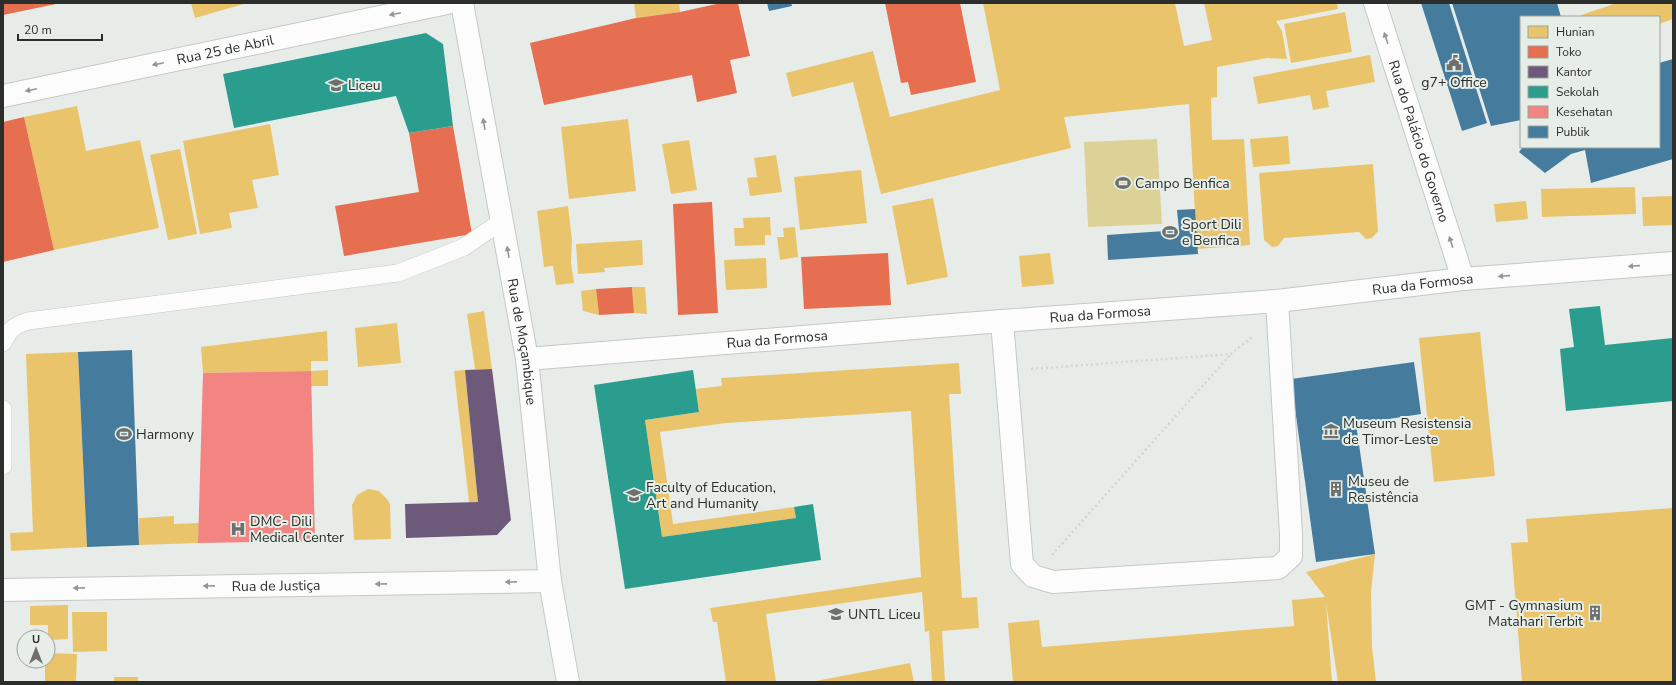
<svg xmlns="http://www.w3.org/2000/svg" width="1676" height="685" viewBox="0 0 1676 685" font-family="'Nunito Sans',sans-serif">
<style>
.green{fill:#dcd297}
.homes{fill:#e9c46a}
.shops{fill:#e76f51}
.offices{fill:#6d597a}
.schools{fill:#2a9d8f}
.health{fill:#f28482}
.public{fill:#457b9d}
.lines{fill:none;stroke-linecap:round;stroke-linejoin:round}
.lane-casing{stroke:#c5c8c5;stroke-width:18}
.street-casing{stroke:#c5c8c5;stroke-width:24}
.secondary-casing{stroke:#c5c8c5;stroke-width:24}
.path{stroke:#d4d4d4;stroke-width:2.5;stroke-dasharray:2 3;stroke-linecap:butt}
.lane{stroke:#fcfcfc;stroke-width:17}
.street{stroke:#fcfcfc;stroke-width:22}
.secondary{stroke:#fcfcfc;stroke-width:22}
.oneway{fill:#949594}
.labels{text-anchor:middle;stroke-width:4;stroke-linejoin:round;paint-order:stroke}
.street-label{font-size:14px;fill:#2b2e2b;stroke:#e6eee7}
.poi-label{font-size:14px;fill:#2b2e2b;stroke:#e6eee7;text-anchor:start}
</style>
<rect width="100%" height="100%" fill="#e8ece8"/>
<!-- green -->
<path class="green" d="M 1157,139 L 1162,224 L 1088,227 L 1084,142 Z"/>
<!-- homes -->
<path class="homes" d="M 191,3 L 247,3 L 195,18 Z
M 634,3 L 679,3 L 680,12 L 636,18 Z
M 983,3 L 1175,3 L 1184,46 L 1212,40 L 1204,3 L 1337,3 L 1338,9 L 1276,21 L 1282,31 L 1287,59 L 1267,58 L 1217,67 L 1217,97 L 1211,98 L 1212,140 L 1244,139 L 1250,245 L 1197,249 L 1189,104 L 1064,117 L 1071,148 L 881,194 L 853,82 L 792,97 L 786,73 L 873,51 L 890,117 L 1000,90 Z
M 1617,3 L 1673,3 L 1673,19 L 1659,24 L 1659,17 L 1582,17 L 1581,15 Z
M 1345,12 L 1352,52 L 1291,63 L 1284,24 Z
M 1370,55 L 1375,82 L 1326,91 L 1329,107 L 1313,110 L 1310,95 L 1258,104 L 1253,77 Z
M 77,106 L 86,151 L 140,140 L 159,228 L 54,250 L 24,117 Z
M 628,119 L 636,191 L 569,199 L 561,127 Z
M 270,124 L 279,175 L 252,180 L 258,208 L 229,213 L 232,228 L 200,234 L 183,141 Z
M 1288,136 L 1290,164 L 1253,167 L 1250,139 Z
M 689,140 L 697,190 L 671,194 L 662,144 Z
M 180,149 L 197,234 L 168,240 L 150,155 Z
M 776,155 L 782,192 L 750,196 L 747,178 L 757,177 L 754,158 Z
M 1373,164 L 1378,231 L 1372,238 L 1366,239 L 1359,232 L 1284,238 L 1278,246 L 1272,247 L 1264,240 L 1259,173 Z
M 861,170 L 867,223 L 800,230 L 794,177 Z
M 1635,187 L 1636,214 L 1542,217 L 1541,189 Z
M 1673,196 L 1673,225 L 1643,226 L 1642,197 Z
M 933,198 L 948,277 L 907,285 L 892,206 Z
M 1526,201 L 1528,219 L 1496,222 L 1494,204 Z
M 568,206 L 572,240 L 571,263 L 574,283 L 556,285 L 553,266 L 544,267 L 537,211 Z
M 770,217 L 771,235 L 765,235 L 765,245 L 735,246 L 734,228 L 744,228 L 743,218 Z
M 795,227 L 798,257 L 780,260 L 777,237 L 784,237 L 783,228 Z
M 642,240 L 643,265 L 604,268 L 605,272 L 578,274 L 576,244 Z
M 1050,253 L 1054,284 L 1022,287 L 1019,256 Z
M 766,258 L 767,288 L 726,290 L 724,260 Z
M 632,287 L 645,287 L 647,314 L 634,313 Z
M 596,289 L 599,315 L 583,311 L 581,291 Z
M 484,311 L 492,369 L 475,369 L 467,314 Z
M 397,323 L 401,363 L 358,367 L 355,328 Z
M 327,331 L 328,361 L 311,361 L 311,371 L 203,373 L 201,347 Z
M 1480,332 L 1495,476 L 1434,482 L 1419,338 Z
M 78,352 L 87,547 L 11,551 L 10,533 L 33,532 L 26,354 Z
M 959,363 L 961,394 L 949,394 L 962,598 L 977,597 L 979,628 L 942,631 L 945,682 L 932,682 L 929,631 L 925,632 L 922,592 L 766,614 L 776,682 L 726,682 L 717,622 L 713,622 L 710,608 L 921,577 L 911,411 L 726,423 L 660,432 L 673,524 L 794,507 L 796,518 L 662,537 L 645,420 L 699,412 L 696,389 L 722,386 L 721,378 Z
M 328,370 L 328,386 L 311,386 L 311,371 Z
M 465,370 L 478,502 L 469,502 L 454,371 Z
M 368,489 L 379,491 L 387,499 L 390,504 L 391,539 L 354,540 L 352,505 L 357,495 Z
M 1673,508 L 1673,682 L 1522,682 L 1511,543 L 1528,542 L 1526,519 Z
M 174,516 L 174,524 L 199,523 L 198,543 L 139,545 L 139,518 Z
M 1375,554 L 1371,592 L 1372,647 L 1376,682 L 1338,682 L 1326,603 L 1332,682 L 1013,682 L 1008,623 L 1039,620 L 1042,647 L 1294,626 L 1292,600 L 1325,597 L 1306,572 Z
M 68,605 L 68,639 L 48,640 L 48,625 L 30,625 L 30,606 Z
M 72,612 L 107,612 L 107,651 L 73,652 Z
M 48,653 L 77,654 L 76,682 L 45,682 L 45,661 L 48,661 Z
M 910,663 L 914,682 L 816,682 L 816,681 Z
M 114,677 L 138,677 L 138,682 L 114,682 Z"/>
<!-- shops -->
<path class="shops" d="M 3,3 L 56,3 L 56,4 L 3,15 Z
M 721,3 L 738,3 L 750,56 L 730,60 L 737,93 L 697,102 L 692,75 L 544,105 L 530,43 L 636,18 L 680,12 Z
M 885,3 L 960,3 L 976,82 L 911,95 L 908,82 L 901,83 Z
M 24,117 L 54,250 L 3,262 L 3,122 Z
M 453,126 L 472,234 L 344,256 L 335,206 L 419,192 L 409,133 Z
M 712,202 L 718,313 L 678,315 L 673,204 Z
M 888,253 L 891,305 L 804,309 L 801,257 Z
M 632,287 L 634,313 L 599,315 L 596,289 Z"/>
<!-- offices -->
<path class="offices" d="M 492,369 L 511,520 L 497,535 L 406,538 L 405,504 L 478,502 L 465,370 Z"/>
<!-- schools -->
<path class="schools" d="M 426,33 L 443,44 L 453,126 L 409,133 L 396,96 L 234,128 L 223,74 Z
M 1600,306 L 1605,345 L 1673,338 L 1673,401 L 1566,411 L 1560,349 L 1574,347 L 1569,309 Z
M 693,370 L 699,412 L 645,420 L 662,537 L 796,518 L 794,507 L 813,504 L 821,560 L 625,589 L 594,385 Z"/>
<!-- health -->
<path class="health" d="M 311,371 L 315,541 L 198,543 L 203,373 Z"/>
<!-- public -->
<path class="public" d="M 767,3 L 791,3 L 792,6 L 769,11 Z
M 1421,3 L 1449,3 L 1487,123 L 1462,131 Z
M 1452,3 L 1557,3 L 1561,17 L 1521,17 L 1521,120 L 1491,126 Z
M 1673,59 L 1673,159 L 1591,183 L 1585,150 L 1571,154 L 1545,173 L 1519,152 L 1523,147 L 1659,147 L 1659,63 Z
M 1195,209 L 1198,254 L 1108,260 L 1107,235 L 1179,230 L 1177,210 Z
M 132,350 L 139,545 L 87,547 L 78,352 Z
M 1414,362 L 1421,414 L 1356,424 L 1375,554 L 1316,562 L 1291,379 Z"/>
<g class="lines">
<defs>
<path id="lane" d="M 3,343 C 10,329 13,326 28,321 L 398,273 L 464,247 L 502,221
M 3,409 L 3,466"/>
<path id="street" d="M 1002,321 L 1022,564 L 1033,576 L 1053,582 L 1278,568 L 1291,556 L 1291,534 L 1277,301"/>
<g id="secondary">
<path id="s1" d="M 462,3 L 527,359 L 550,581 L 568,682"/>
<path id="s2" d="M 1375,3 L 1463,279"/>
<path id="s3" d="M 3,96 L 447,3"/>
<path id="s4" d="M 527,359 L 1002,321 L 1277,301 L 1463,279 L 1673,263"/>
<path id="s5" d="M 3,590 L 550,581"/>
</g>
</defs>
<!-- lane casing -->
<use href="#lane" class="lane-casing"/>
<!-- street casing -->
<use href="#street" class="street-casing"/>
<!-- secondary casing -->
<use href="#secondary" class="secondary-casing"/>
<!-- path -->
<path class="path" d="M 1031,369 L 1231,354 L 1253,336
M 1052,555 L 1231,354"/>
<!-- lane -->
<use href="#lane" class="lane"/>
<!-- street -->
<use href="#street" class="street"/>
<!-- secondary -->
<use href="#secondary" class="secondary"/>
</g>
<!-- one-way arrows -->
<defs><path id="oneway-solid" d="M-6-.8H1V-3.2L6.5 0L1 3.2V.8H-6Z"/></defs>
<g class="oneway">
<use href="#oneway-solid" transform="translate(395 14) rotate(168)"/>
<use href="#oneway-solid" transform="translate(1386 38) rotate(-108)"/>
<use href="#oneway-solid" transform="translate(158 64) rotate(168)"/>
<use href="#oneway-solid" transform="translate(31 90) rotate(168)"/>
<use href="#oneway-solid" transform="translate(484 124) rotate(-100)"/>
<use href="#oneway-solid" transform="translate(1451 242) rotate(-108)"/>
<use href="#oneway-solid" transform="translate(508 252) rotate(-100)"/>
<use href="#oneway-solid" transform="translate(1634 266) rotate(176)"/>
<use href="#oneway-solid" transform="translate(1504 276) rotate(176)"/>
<use href="#oneway-solid" transform="translate(511 582) rotate(179)"/>
<use href="#oneway-solid" transform="translate(381 584) rotate(179)"/>
<use href="#oneway-solid" transform="translate(209 586) rotate(179)"/>
<use href="#oneway-solid" transform="translate(79 588) rotate(179)"/>
</g>
<!-- icons -->
<defs>
<symbol id="civic-bare" viewBox="-9 -9 18 18"><path d="M-.6-6.5H3V-4.5H.6V-3L4-1V1h2V6H-6V1h2V-1L-.6-3ZM-1.2 2.5V6h2.4V2.5Z" fill="#6d706d" stroke="#e6eee7" stroke-width="2.5" paint-order="stroke"/></symbol>
<symbol id="university-bare" viewBox="-9 -9 18 18"><path d="M0-5L7-2L0 1L-7-2ZM-4 1L0 2.5L4 1V4Q0 6-4 4Z" fill="#6d706d" stroke="#e6eee7" stroke-width="2.5" paint-order="stroke"/></symbol>
<symbol id="stadium-bare" viewBox="-9 -9 18 18"><path d="M0-5a6.5 5 0 1 0 0 10a6.5 5 0 1 0 0-10ZM-3.5-1.8h7v3.6h-7Z" fill="#6d706d" stroke="#e6eee7" stroke-width="2.5" paint-order="stroke"/></symbol>
<symbol id="museum-bare" viewBox="-9 -9 18 18"><path d="M0-6L6-3V-2H-6V-3ZM-5-1h2V3h-2ZM-1-1h2V3h-2ZM3-1h2V3H3ZM-6 4H6V6H-6Z" fill="#6d706d" stroke="#e6eee7" stroke-width="2.5" paint-order="stroke"/></symbol>
<symbol id="building-bare" viewBox="-9 -9 18 18"><path d="M-4-6H4V6H1V3H-1V6H-4ZM-2.5-4.3h1.7v1.8h-1.7ZM.8-4.3h1.7v1.8H.8ZM-2.5-1h1.7V.8h-1.7ZM.8-1h1.7V.8H.8Z" fill="#6d706d" stroke="#e6eee7" stroke-width="2.5" paint-order="stroke"/></symbol>
<symbol id="hospital-bare" viewBox="-9 -9 18 18"><path d="M-5-5h3v3.5h4V-5h3V5h-3V1.5h-4V5h-3Z" fill="#6d706d" stroke="#e6eee7" stroke-width="2.5" paint-order="stroke"/></symbol>
<symbol id="school-bare" viewBox="-9 -9 18 18"><path d="M0-5L7-2L0 1L-7-2ZM-4 1L0 2.5L4 1V4Q0 6-4 4Z" fill="#6d706d" stroke="#e6eee7" stroke-width="2.5" paint-order="stroke"/></symbol>
</defs>
<g fill-rule="evenodd">
<use href="#civic-bare" x="1443" y="52" width="22" height="22"/>
<use href="#university-bare" x="325" y="74" width="22" height="22"/>
<use href="#stadium-bare" x="1112" y="172" width="22" height="22"/>
<use href="#stadium-bare" x="1159" y="221" width="22" height="22"/>
<use href="#museum-bare" x="1320" y="420" width="22" height="22"/>
<use href="#stadium-bare" x="113" y="423" width="22" height="22"/>
<use href="#building-bare" x="1325" y="478" width="22" height="22"/>
<use href="#university-bare" x="623" y="484" width="22" height="22"/>
<use href="#hospital-bare" x="227" y="518" width="22" height="22"/>
<use href="#building-bare" x="1584" y="602" width="22" height="22"/>
<use href="#school-bare" x="825" y="603" width="22" height="22"/>
</g>
<g class="labels">
<!-- street labels -->
<g class="street-label">
<text dy="5" stroke="none"><textPath href="#s3" startOffset="227">Rua 25 de Abril</textPath></text>
<text dy="5" stroke="none"><textPath href="#s2" startOffset="145">Rua do Palácio do Governo</textPath></text>
<text dy="5" stroke="none"><textPath href="#s4" startOffset="899">Rua da Formosa</textPath></text>
<text dy="5" stroke="none"><textPath href="#s4" startOffset="575">Rua da Formosa</textPath></text>
<text dy="5" stroke="none"><textPath href="#s4" startOffset="251">Rua da Formosa</textPath></text>
<text dy="5" stroke="none"><textPath href="#s1" startOffset="344">Rua de Moçambique</textPath></text>
<text dy="5" stroke="none"><textPath href="#s5" startOffset="273">Rua de Justiça</textPath></text>
</g>
<!-- poi labels -->
<g class="poi-label">
<text x="1454" y="87" text-anchor="middle">g7+ Office</text>
<text x="348" y="90">Liceu</text>
<text x="1135" y="188">Campo Benfica</text>
<text x="1182" y="229">Sport Dili<tspan x="1182" dy="16">e Benfica</tspan></text>
<text x="1343" y="428">Museum Resistensia<tspan x="1343" dy="16">de Timor-Leste</tspan></text>
<text x="136" y="439">Harmony</text>
<text x="1348" y="486">Museu de<tspan x="1348" dy="16">Resistência</tspan></text>
<text x="646" y="492">Faculty of Education,<tspan x="646" dy="16">Art and Humanity</tspan></text>
<text x="250" y="526">DMC- Dili<tspan x="250" dy="16">Medical Center</tspan></text>
<text x="1583" y="610" text-anchor="end">GMT - Gymnasium<tspan x="1583" dy="16">Matahari Terbit</tspan></text>
<text x="848" y="619">UNTL Liceu</text>
</g>
</g>
<!-- border -->
<rect width="1676" height="685" fill="none" stroke="#2b2e2b" stroke-width="8"/>
<!-- legend -->
<rect x="1520" y="16" width="140" height="132" fill="#e6eee7" stroke="#9ba19c"/>
<rect x="1528" y="26" width="20" height="12" fill="#e9c46a" stroke="#9ba19c"/>
<text x="1556" y="36" font-size="12" fill="#2b2e2b">Hunian</text>
<rect x="1528" y="46" width="20" height="12" fill="#e76f51" stroke="#9ba19c"/>
<text x="1556" y="56" font-size="12" fill="#2b2e2b">Toko</text>
<rect x="1528" y="66" width="20" height="12" fill="#6d597a" stroke="#9ba19c"/>
<text x="1556" y="76" font-size="12" fill="#2b2e2b">Kantor</text>
<rect x="1528" y="86" width="20" height="12" fill="#2a9d8f" stroke="#9ba19c"/>
<text x="1556" y="96" font-size="12" fill="#2b2e2b">Sekolah</text>
<rect x="1528" y="106" width="20" height="12" fill="#f28482" stroke="#9ba19c"/>
<text x="1556" y="116" font-size="12" fill="#2b2e2b">Kesehatan</text>
<rect x="1528" y="126" width="20" height="12" fill="#457b9d" stroke="#9ba19c"/>
<text x="1556" y="136" font-size="12" fill="#2b2e2b">Publik</text>
<!-- north arrow -->
<g transform="translate(36 649)"><circle r="19" fill="#e6eee7" stroke="#9ba19c"/>
<path d="M0-3L7 15L0 10L-7 15Z" fill="#6d706d"/>
<text y="-6" font-size="11" font-weight="bold" text-anchor="middle" fill="#2b2e2b">U</text>
</g>
<!-- scale -->
<path d="M18 34v6h84v-6" fill="none" stroke="#2b2e2b" stroke-width="2"/>
<text x="24" y="34" font-size="12" fill="#2b2e2b" stroke="#e6eee7" stroke-width="3" paint-order="stroke">20 m</text>
</svg>
